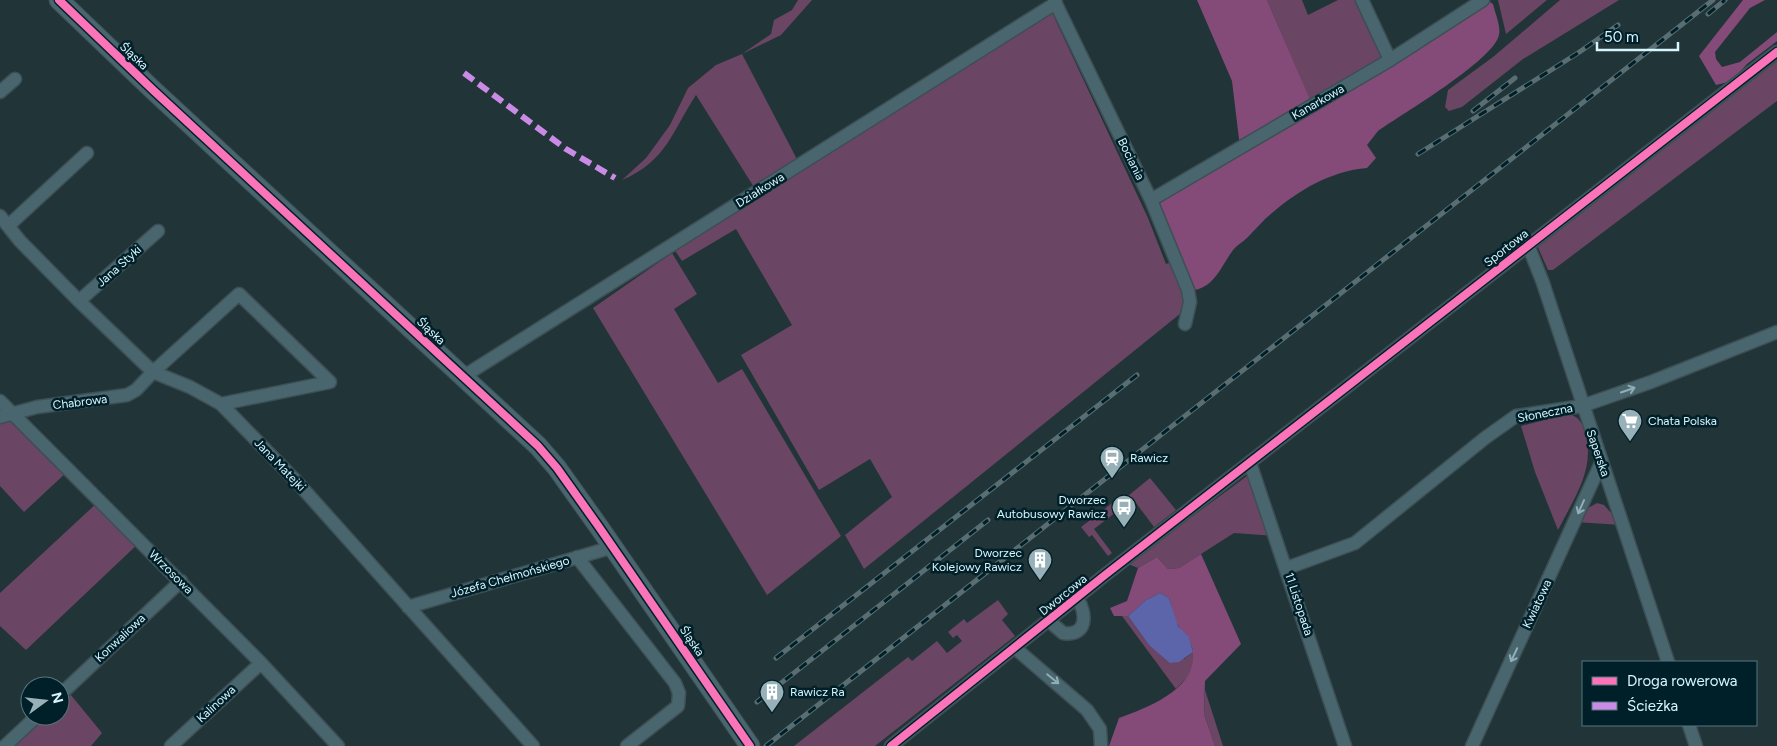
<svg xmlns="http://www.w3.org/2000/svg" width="1777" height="746" viewBox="0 0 1777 746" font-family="Figtree,sans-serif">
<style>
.green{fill:#6b4564}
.forest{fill:#844b79}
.water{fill:#5c65a9}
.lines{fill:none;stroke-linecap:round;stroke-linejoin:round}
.street-casing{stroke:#3d4f54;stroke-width:15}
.secondary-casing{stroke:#3d4f54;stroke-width:21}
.street{stroke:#49666e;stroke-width:12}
.secondary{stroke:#49666e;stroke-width:19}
.rail-casing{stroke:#586e73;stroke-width:5}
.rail{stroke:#002029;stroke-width:3;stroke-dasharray:9;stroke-linecap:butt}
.quiet{stroke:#ca8be6;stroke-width:6;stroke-dasharray:12 6;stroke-linecap:butt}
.cycleway-casing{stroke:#002029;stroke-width:11}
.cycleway{stroke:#fb73b8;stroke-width:8}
.oneway{stroke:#90aeb6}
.labels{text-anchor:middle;stroke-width:5;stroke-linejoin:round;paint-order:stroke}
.street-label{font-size:12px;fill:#d8f5fe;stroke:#002029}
.poi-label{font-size:12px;fill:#d8f5fe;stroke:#002029;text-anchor:start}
</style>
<rect width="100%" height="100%" fill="#213438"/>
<!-- green -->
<path class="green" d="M 798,0 L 812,0 L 781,35 L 742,54 L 800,165 L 1056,3 L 1060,12 L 1055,19 L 1148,218 L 1166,264 L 1176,260 L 1186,309 L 864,569 L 845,535 L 892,497 L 870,459 L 819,490 L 741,355 L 792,325 L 736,229 L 682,261 L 672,246 L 757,192 L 696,95 C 673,130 666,162 622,180 L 646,158 L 670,125 L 688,88 L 716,65 L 742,54 L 771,34 L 774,20 L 792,10 Z
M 1267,0 L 1302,0 L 1308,15 L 1338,0 L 1362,0 L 1390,60 L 1312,105 Z
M 1498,0 L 1547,0 L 1506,34 Z
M 1560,0 L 1619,0 L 1523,59 L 1462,107 L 1449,111 L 1445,107 L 1448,90 L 1493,57 Z
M 1777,61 L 1777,101 L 1553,270 L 1548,270 L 1537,245 L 1548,234 Z
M 672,253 L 697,294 L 674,309 L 718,383 L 742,369 L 841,536 L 767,595 L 593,308 Z
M 11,413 L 68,471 L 24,512 L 0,486 L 0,417 Z
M 1568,414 C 1579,416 1582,423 1585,432 C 1596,469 1574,498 1558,530 L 1535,472 L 1521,426 Z
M 1247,476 L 1256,479 L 1275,536 L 1234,533 L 1179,568 L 1168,569 L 1157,557 L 1138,568 L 1128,564 Z
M 1150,478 L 1176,510 L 1154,527 L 1133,499 L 1094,529 L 1112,553 L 1108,556 L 1092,535 L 1089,537 L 1081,527 L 1120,497 L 1123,500 Z
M 99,501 L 140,542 L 26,650 L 0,626 L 0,593 Z
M 1597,503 L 1604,505 L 1622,525 L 1575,522 L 1579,513 Z
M 998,600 L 1008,614 L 1002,620 L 1015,636 L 875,746 L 794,746 L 908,657 L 912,661 L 937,641 L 947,653 L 962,641 L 957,635 L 953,638 L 948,632 L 964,619 L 967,623 Z
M 1122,616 L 1128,616 L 1149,645 L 1184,659 L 1193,652 C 1197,668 1187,678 1176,689 Z
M 66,689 L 102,733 L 91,746 L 5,746 L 37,716 L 60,716 L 60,695 Z
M 1205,690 L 1223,746 L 1215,746 L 1204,714 Z"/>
<!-- forest -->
<path class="forest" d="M 1197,0 L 1267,0 L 1312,104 L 1487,0 L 1493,4 C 1495,13 1501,26 1499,35 C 1493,61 1402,114 1378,131 L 1367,145 L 1376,158 L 1367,168 C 1331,171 1299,190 1272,213 C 1263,220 1256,229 1248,237 C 1243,242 1237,245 1233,250 C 1221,266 1213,292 1188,290 L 1151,200 L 1239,154 L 1239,139 L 1232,81 Z
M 1743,0 L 1765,0 L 1750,8 L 1715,52 L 1716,59 L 1722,67 L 1740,62 L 1777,32 L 1777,41 L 1747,64 L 1732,81 L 1716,85 L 1699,56 Z
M 1201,554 L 1241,644 L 1205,681 L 1204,714 L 1215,746 L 1109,746 L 1119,718 C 1152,706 1209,684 1189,639 C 1187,634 1182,632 1179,627 C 1174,620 1172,607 1169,598 L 1160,593 L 1146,600 L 1128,616 L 1114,616 L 1110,608 L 1127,601 L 1138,568 L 1157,557 L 1168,569 L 1179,568 Z"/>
<!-- water -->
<path class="water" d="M 1160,593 L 1169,598 L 1178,626 L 1189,637 L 1193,652 L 1179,662 L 1170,663 L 1149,645 L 1128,616 L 1146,600 Z"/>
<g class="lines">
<defs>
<path id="street" d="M 1054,0 L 1151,200 L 1188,290 L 1190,302 L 1185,324
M 1362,0 L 1390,60
M 0,92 L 15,79
M 1151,200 L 1390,60 L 1483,0
M 0,216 L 20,241 L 79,301 L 153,372 L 190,387 L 221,404 L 297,482 L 533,746
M 8,226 L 87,153
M 1528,245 L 1543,283 L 1668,662
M 79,301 L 158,231
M 464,376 L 1056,3
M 0,401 L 261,663 L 338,746
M 0,417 L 37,407 L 127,395 L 136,390 L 153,372 L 239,294 L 330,382 L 221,404
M 1250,463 L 1345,746
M 577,557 L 675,683 L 679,693 L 678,706 L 627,746
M 1287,568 L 1355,543 L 1485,438 L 1516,416 L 1582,406 L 1651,382 L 1777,332
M 408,607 L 613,547
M 1049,621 L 1063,633 C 1088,637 1087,613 1077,598
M 1015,648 L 1087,710 L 1100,729 L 1101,746
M 60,695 L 181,581
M 1689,725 L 1696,746
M 5,746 L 37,716
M 171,746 L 261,663
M 891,746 L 1105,575 L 1777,52
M 1472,746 L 1601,463"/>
<path id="secondary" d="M 59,0 L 153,90 L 538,446 L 557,468 L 599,527 L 750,746"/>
</defs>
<!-- street casing -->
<use href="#street" class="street-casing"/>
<!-- secondary casing -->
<use href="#secondary" class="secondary-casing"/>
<!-- street -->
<use href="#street" class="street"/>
<!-- secondary -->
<use href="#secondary" class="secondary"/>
<defs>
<path id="rail" d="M 1708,14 L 1725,0
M 1473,111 L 1515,78
M 1418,154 L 1578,53 L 1618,25
M 776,658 L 1137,375
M 757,702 L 988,520
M 766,746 L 1713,0"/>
</defs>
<!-- rail casing -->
<use href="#rail" class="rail-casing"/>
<!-- rail -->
<use href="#rail" class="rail"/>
<!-- quiet -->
<path class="quiet" d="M 464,73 L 566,149 L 615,178"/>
<defs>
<path id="cycleway" d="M 59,0 L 153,90 L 538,446 L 557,468 L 599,527 L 750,746
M 891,746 L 1105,575 L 1777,52"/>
</defs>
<!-- cycleway casing -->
<use href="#cycleway" class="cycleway-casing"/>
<!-- cycleway -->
<use href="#cycleway" class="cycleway"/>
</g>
<!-- one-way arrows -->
<defs><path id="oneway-shaft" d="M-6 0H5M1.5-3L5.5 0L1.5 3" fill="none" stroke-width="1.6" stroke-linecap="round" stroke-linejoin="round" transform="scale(1.25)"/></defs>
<g class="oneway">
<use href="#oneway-shaft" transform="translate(1628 390) rotate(-19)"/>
<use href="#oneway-shaft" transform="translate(1581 507) rotate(114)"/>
<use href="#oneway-shaft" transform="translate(1514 655) rotate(115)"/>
<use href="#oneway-shaft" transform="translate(1053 679) rotate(39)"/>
</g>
<!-- icons -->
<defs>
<symbol id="supermarket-pin" viewBox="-11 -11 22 30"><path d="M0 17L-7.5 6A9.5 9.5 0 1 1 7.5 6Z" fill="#98b1b9" stroke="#002029"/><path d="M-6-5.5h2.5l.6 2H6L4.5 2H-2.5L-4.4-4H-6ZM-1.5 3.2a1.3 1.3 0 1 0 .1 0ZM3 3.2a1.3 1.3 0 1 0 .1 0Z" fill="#fff"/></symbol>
<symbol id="station-pin" viewBox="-11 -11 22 30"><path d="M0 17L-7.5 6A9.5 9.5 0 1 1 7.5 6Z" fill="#98b1b9" stroke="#002029"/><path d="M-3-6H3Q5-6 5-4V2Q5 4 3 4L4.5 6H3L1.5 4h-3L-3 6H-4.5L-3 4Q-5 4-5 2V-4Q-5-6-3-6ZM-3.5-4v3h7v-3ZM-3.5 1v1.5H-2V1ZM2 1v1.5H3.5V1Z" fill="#fff"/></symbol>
<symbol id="bus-pin" viewBox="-11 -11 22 30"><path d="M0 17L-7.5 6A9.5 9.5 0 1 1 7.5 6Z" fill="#98b1b9" stroke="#002029"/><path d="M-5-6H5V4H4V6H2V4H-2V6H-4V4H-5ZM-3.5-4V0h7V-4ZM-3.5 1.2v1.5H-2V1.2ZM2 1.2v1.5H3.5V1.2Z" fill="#fff"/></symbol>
<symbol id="building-pin" viewBox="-11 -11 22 30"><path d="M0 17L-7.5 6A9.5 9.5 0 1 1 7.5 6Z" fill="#98b1b9" stroke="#002029"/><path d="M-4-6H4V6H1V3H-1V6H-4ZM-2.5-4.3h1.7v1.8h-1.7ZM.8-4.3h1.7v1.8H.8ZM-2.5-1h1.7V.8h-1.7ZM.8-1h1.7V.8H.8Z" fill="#fff"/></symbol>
</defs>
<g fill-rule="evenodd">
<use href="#supermarket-pin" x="1616" y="407" width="28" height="38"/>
<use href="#station-pin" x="1098" y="444" width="28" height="38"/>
<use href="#bus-pin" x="1110" y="493" width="28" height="38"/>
<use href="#building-pin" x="1026" y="546" width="28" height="38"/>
<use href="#building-pin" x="758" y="678" width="28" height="38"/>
</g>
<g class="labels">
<!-- street labels -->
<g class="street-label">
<text transform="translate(134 56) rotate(43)" y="4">Śląska</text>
<text transform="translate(1318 102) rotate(-30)" y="4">Kanarkowa</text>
<text transform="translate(1131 159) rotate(64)" y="4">Bociania</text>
<text transform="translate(760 190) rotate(-32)" y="4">Działkowa</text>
<text transform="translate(1506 248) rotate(-38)" y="4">Sportowa</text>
<text transform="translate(119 266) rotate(-42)" y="4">Jana Styki</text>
<text transform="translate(431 331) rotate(43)" y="4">Śląska</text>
<text transform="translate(80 402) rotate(-7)" y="4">Chabrowa</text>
<text transform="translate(1545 413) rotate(-11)" y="4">Słoneczna</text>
<text transform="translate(1598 453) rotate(71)" y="4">Saperska</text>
<text transform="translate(280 465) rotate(46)" y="4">Jana Matejki</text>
<text transform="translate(171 572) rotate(45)" y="4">Wrzosowa</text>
<text transform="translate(510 577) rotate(-16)" y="4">Józefa Chełmońskiego</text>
<text transform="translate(1063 595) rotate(-39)" y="4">Dworcowa</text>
<text transform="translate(1299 604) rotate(72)" y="4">11 Listopada</text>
<text transform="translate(1537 604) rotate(-65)" y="4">Kwiatowa</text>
<text transform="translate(120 638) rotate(-43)" y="4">Konwaliowa</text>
<text transform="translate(692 641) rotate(56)" y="4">Śląska</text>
<text transform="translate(216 704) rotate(-43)" y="4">Kalinowa</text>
</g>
<!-- poi labels -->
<g class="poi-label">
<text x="1648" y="425">Chata Polska</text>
<text x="1130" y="462">Rawicz</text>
<text x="1106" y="504" text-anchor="end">Dworzec<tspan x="1106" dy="14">Autobusowy Rawicz</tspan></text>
<text x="1022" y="557" text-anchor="end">Dworzec<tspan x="1022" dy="14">Kolejowy Rawicz</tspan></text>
<text x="790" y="696">Rawicz Ra</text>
</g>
</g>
<!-- legend -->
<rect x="1582" y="661" width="175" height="65" fill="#002029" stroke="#56757e"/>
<rect x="1592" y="677" width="25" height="8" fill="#fb73b8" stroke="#56757e"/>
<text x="1627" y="686" font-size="15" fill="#d8f5fe">Droga rowerowa</text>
<rect x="1592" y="702" width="25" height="8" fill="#ca8be6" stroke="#56757e"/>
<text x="1627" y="711" font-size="15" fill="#d8f5fe">Ścieżka</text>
<!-- north arrow -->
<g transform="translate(45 701) rotate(75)"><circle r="24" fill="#002029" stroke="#56757e"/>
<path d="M0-4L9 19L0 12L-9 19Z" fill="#98b1b9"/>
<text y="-8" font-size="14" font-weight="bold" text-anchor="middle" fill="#d8f5fe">N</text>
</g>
<!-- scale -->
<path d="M1597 42v8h81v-8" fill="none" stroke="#d8f5fe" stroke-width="2.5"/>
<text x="1604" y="42" font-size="15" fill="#d8f5fe" stroke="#002029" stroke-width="4" paint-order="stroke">50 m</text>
</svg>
